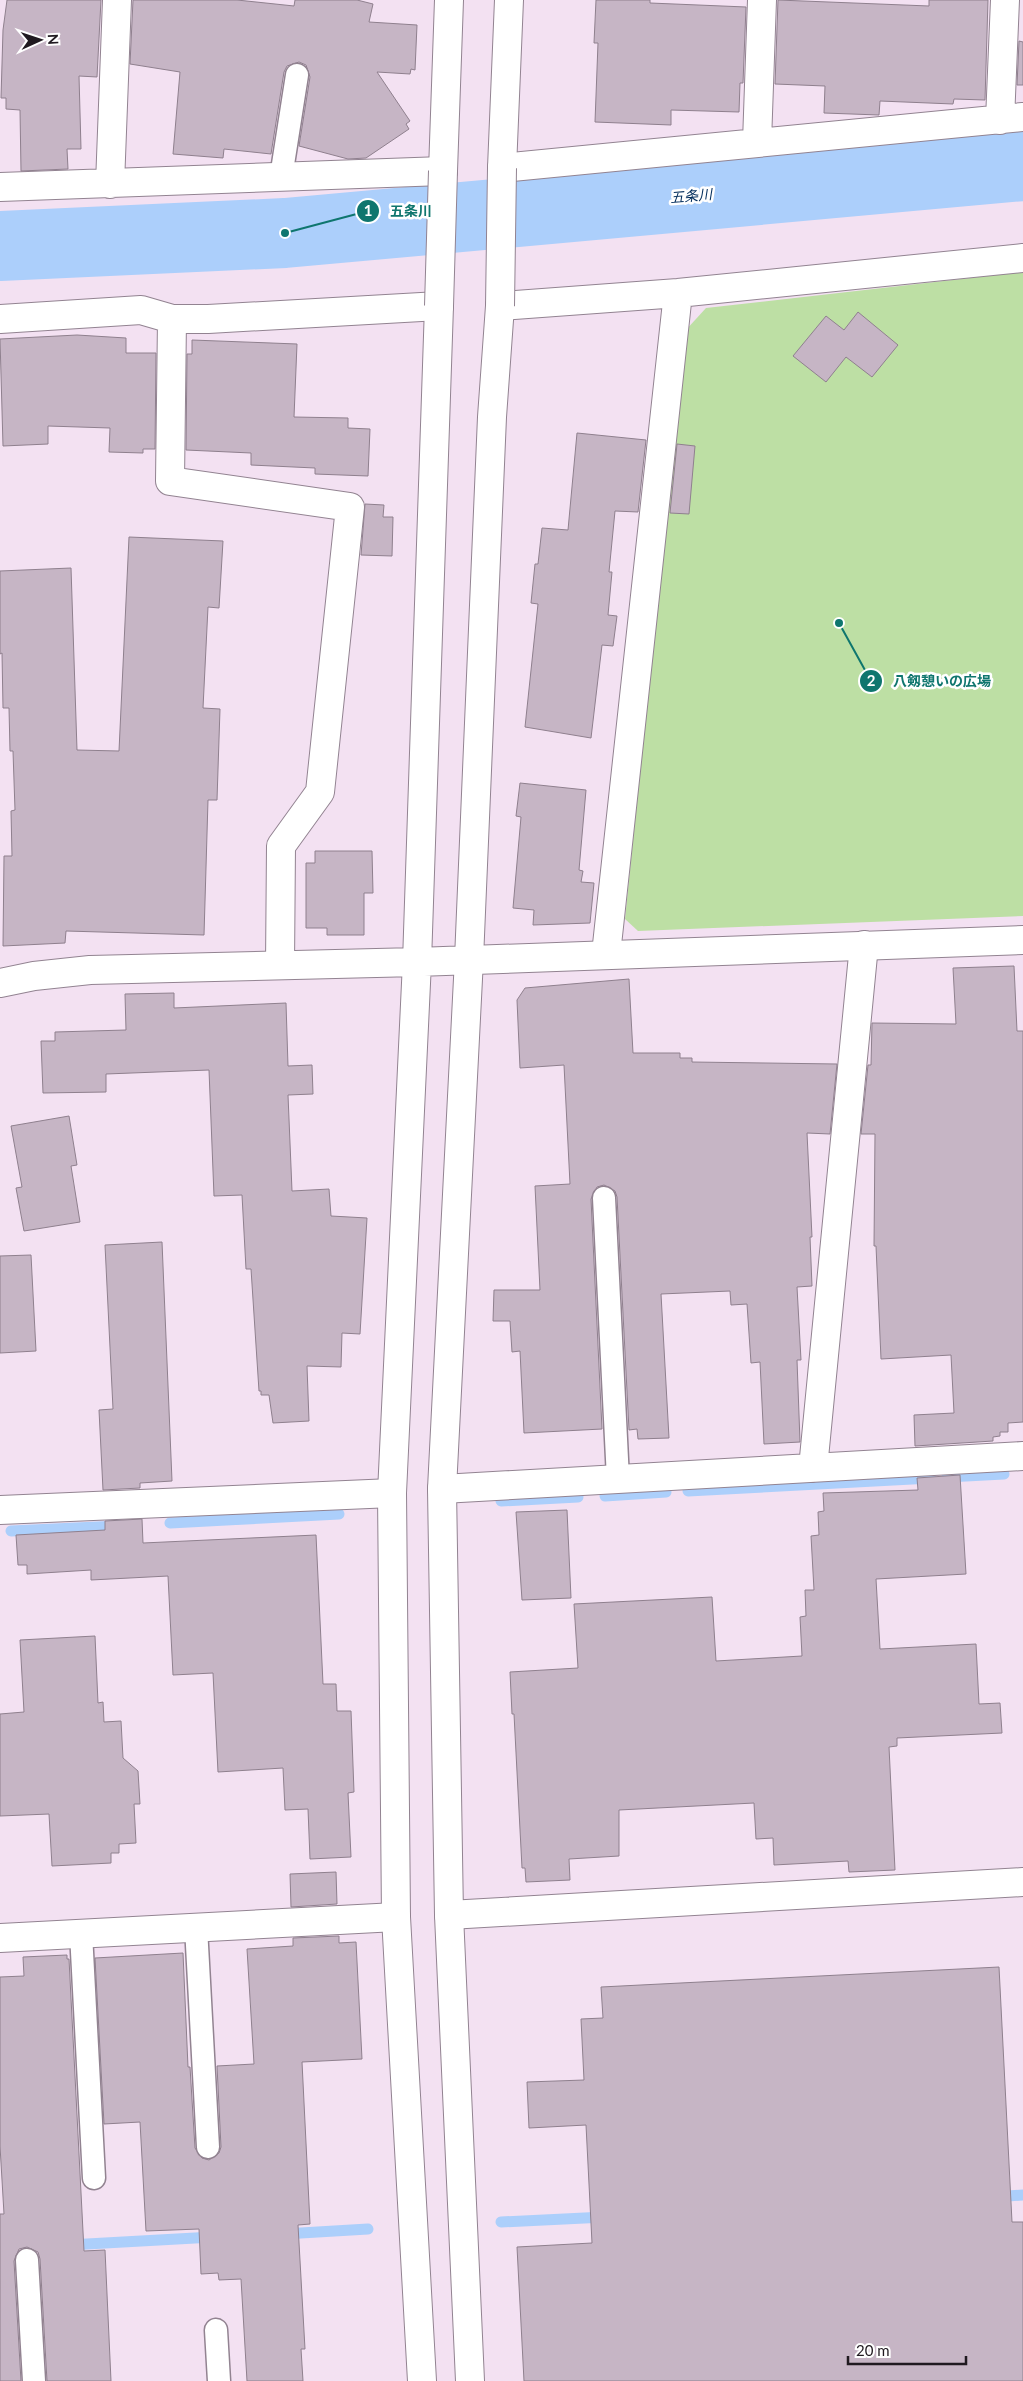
<svg xmlns="http://www.w3.org/2000/svg" width="1023" height="2381" viewBox="0 0 1023 2381" font-family="Lato,'Noto Sans JP',sans-serif">
<style>
.green{fill:#bddfa4}
.lines{fill:none;stroke-linecap:round;stroke-linejoin:round}
.stream{stroke:#accffb;stroke-width:11}
.river{stroke:#accffb;stroke-width:70}
.building{fill:#c6b5c5;stroke:#8f808e}
.service-casing{stroke:#928391;stroke-width:25}
.minor-casing{stroke:#928391;stroke-width:30}
.tertiary-casing{stroke:#928391;stroke-width:30}
.service{stroke:#fff;stroke-width:22}
.minor{stroke:#fff;stroke-width:28}
.tertiary{stroke:#fff;stroke-width:28}
.tertiary-bridge-casing{stroke:#928391;stroke-width:30;stroke-linecap:butt}
.tertiary-bridge{stroke:#fff;stroke-width:28}
.labels{text-anchor:middle;stroke-width:5;stroke-linejoin:round;paint-order:stroke}
.water-label{font-size:14px;font-style:italic;fill:#002c5b;stroke:#fff}
.leader{fill:none;stroke:#0f766e;stroke-width:2}
.callout-dot{fill:#0f766e;stroke:#fff;stroke-width:2}
.mark-label{font-size:15px;text-anchor:middle;font-weight:bold;fill:#fff}
.callout-label{font-size:14px;text-anchor:middle;font-weight:bold;fill:#0f766e;stroke:#fff;stroke-width:5;stroke-linejoin:round;paint-order:stroke}
</style>
<rect width="100%" height="100%" fill="#f3e1f2"/>
<!-- green -->
<path class="green" d="M 1023,272 L 1023,916 L 638,931 L 625,919 L 685,331 L 706,308 Z"/>
<g class="lines">
<!-- stream -->
<path class="stream" d="M 947,1477 L 1004,1474
M 688,1491 L 931,1478
M 605,1496 L 666,1492
M 501,1501 L 578,1497
M 170,1523 L 339,1514
M 11,1531 L 119,1526
M 995,2197 L 1023,2195
M 501,2222 L 605,2217
M 284,2234 L 368,2229
M 69,2245 L 213,2237"/>
<!-- river -->
<path class="river" d="M 0,246 L 285,233 L 1023,166"/>
</g>
<!-- building -->
<path class="building" d="M 7,0 L 101,0 L 97,77 L 79,76 L 81,149 L 67,149 L 68,169 L 21,171 L 20,110 L 6,109 L 6,98 L 1,98 L 3,30 Z
M 133,0 L 237,0 L 294,6 L 295,0 L 357,0 L 373,4 L 369,22 L 417,25 L 415,70 L 411,69 L 410,74 L 377,72 L 410,121 L 406,124 L 409,129 L 366,158 L 348,159 L 299,146 L 310,77 L 306,65 L 299,62 L 287,66 L 284,72 L 271,154 L 224,149 L 223,158 L 173,154 L 180,72 L 130,64 Z
M 596,0 L 650,0 L 650,3 L 746,7 L 743,83 L 740,83 L 739,112 L 671,110 L 671,125 L 595,122 L 598,43 L 594,43 Z
M 778,0 L 929,6 L 929,0 L 988,0 L 985,100 L 954,99 L 953,104 L 880,101 L 879,115 L 824,113 L 825,86 L 775,84 Z
M 1019,41 L 1023,42 L 1023,85 L 1017,85 Z
M 858,312 L 898,345 L 872,377 L 846,357 L 826,382 L 793,356 L 826,316 L 844,330 Z
M 77,335 L 126,338 L 126,353 L 156,353 L 155,449 L 143,449 L 143,453 L 109,452 L 110,428 L 48,426 L 48,444 L 3,446 L 0,339 Z
M 192,340 L 297,344 L 294,417 L 348,418 L 348,428 L 370,429 L 368,476 L 315,474 L 315,468 L 251,465 L 251,453 L 186,450 L 187,354 L 192,354 Z
M 577,433 L 646,440 L 638,512 L 615,511 L 609,572 L 612,572 L 608,615 L 617,616 L 613,646 L 602,645 L 591,738 L 525,727 L 538,604 L 531,603 L 535,564 L 538,564 L 542,528 L 568,530 Z
M 677,444 L 695,446 L 689,514 L 670,513 Z
M 365,504 L 384,505 L 383,517 L 393,517 L 392,556 L 361,555 Z
M 129,537 L 223,541 L 219,608 L 208,607 L 203,708 L 220,709 L 217,800 L 208,800 L 204,935 L 66,931 L 65,943 L 3,946 L 4,856 L 12,856 L 11,811 L 15,810 L 13,751 L 10,751 L 9,708 L 3,708 L 2,653 L 0,654 L 0,571 L 71,568 L 77,750 L 119,751 Z
M 520,783 L 586,790 L 579,870 L 583,871 L 581,882 L 594,883 L 590,923 L 533,925 L 534,910 L 513,908 L 521,817 L 516,816 Z
M 315,851 L 372,851 L 373,893 L 364,893 L 364,935 L 327,935 L 327,928 L 306,928 L 306,863 L 315,863 Z
M 1014,966 L 1017,1031 L 1023,1031 L 1023,1422 L 1008,1423 L 1008,1432 L 1000,1432 L 1000,1436 L 993,1437 L 993,1441 L 915,1446 L 914,1415 L 954,1413 L 951,1355 L 881,1359 L 876,1246 L 874,1246 L 875,1134 L 861,1134 L 868,1065 L 871,1065 L 872,1023 L 956,1024 L 953,968 Z
M 629,979 L 633,1053 L 680,1053 L 680,1058 L 692,1058 L 692,1062 L 837,1064 L 830,1134 L 807,1133 L 812,1237 L 810,1237 L 812,1286 L 797,1287 L 801,1360 L 797,1360 L 800,1442 L 764,1444 L 760,1362 L 751,1363 L 747,1304 L 731,1305 L 730,1291 L 661,1294 L 669,1438 L 638,1439 L 637,1429 L 629,1430 L 617,1197 L 615,1191 L 604,1185 L 597,1187 L 591,1199 L 602,1429 L 524,1433 L 520,1351 L 512,1352 L 510,1321 L 493,1321 L 494,1290 L 540,1290 L 535,1186 L 570,1184 L 564,1065 L 520,1068 L 517,1000 L 525,988 Z
M 174,993 L 174,1008 L 286,1003 L 288,1066 L 312,1065 L 313,1094 L 288,1095 L 292,1191 L 329,1189 L 331,1216 L 367,1218 L 360,1334 L 342,1333 L 341,1367 L 307,1366 L 309,1421 L 273,1423 L 269,1395 L 261,1395 L 261,1391 L 259,1391 L 251,1269 L 246,1269 L 242,1195 L 214,1196 L 209,1070 L 106,1074 L 106,1092 L 43,1093 L 41,1041 L 55,1041 L 55,1032 L 126,1030 L 125,994 Z
M 69,1116 L 77,1165 L 71,1166 L 80,1222 L 24,1231 L 16,1188 L 22,1187 L 11,1126 Z
M 162,1242 L 172,1481 L 140,1483 L 140,1488 L 103,1490 L 99,1410 L 113,1409 L 105,1245 Z
M 31,1255 L 36,1351 L 0,1353 L 0,1256 Z
M 960,1475 L 966,1574 L 876,1579 L 880,1649 L 976,1644 L 979,1704 L 1000,1703 L 1002,1733 L 897,1738 L 897,1746 L 889,1747 L 895,1870 L 849,1872 L 848,1861 L 774,1865 L 773,1838 L 756,1839 L 754,1803 L 619,1810 L 619,1856 L 569,1859 L 570,1880 L 526,1882 L 525,1868 L 522,1868 L 514,1714 L 512,1714 L 510,1672 L 578,1668 L 574,1604 L 712,1597 L 716,1661 L 802,1656 L 800,1617 L 806,1616 L 805,1590 L 814,1590 L 811,1536 L 819,1535 L 818,1512 L 824,1511 L 823,1493 L 918,1490 L 917,1478 Z
M 567,1510 L 571,1598 L 522,1600 L 516,1512 Z
M 142,1519 L 143,1543 L 316,1535 L 323,1684 L 336,1684 L 337,1711 L 351,1711 L 354,1792 L 348,1793 L 351,1857 L 310,1859 L 308,1809 L 285,1810 L 283,1768 L 218,1772 L 213,1673 L 173,1675 L 168,1576 L 91,1580 L 91,1570 L 27,1574 L 27,1565 L 18,1565 L 16,1535 L 105,1530 L 105,1521 Z
M 95,1636 L 98,1703 L 103,1702 L 104,1722 L 121,1721 L 123,1758 L 138,1771 L 140,1804 L 134,1804 L 136,1843 L 119,1844 L 119,1853 L 111,1853 L 111,1863 L 52,1866 L 49,1814 L 0,1816 L 0,1714 L 24,1712 L 20,1640 Z
M 336,1872 L 337,1904 L 291,1907 L 290,1874 Z
M 339,1936 L 339,1943 L 356,1942 L 362,2059 L 302,2062 L 310,2224 L 298,2225 L 305,2349 L 301,2349 L 303,2381 L 247,2381 L 241,2279 L 219,2280 L 218,2273 L 201,2274 L 199,2229 L 146,2231 L 140,2122 L 104,2124 L 95,1958 L 183,1953 L 188,2067 L 190,2067 L 195,2148 L 202,2158 L 209,2160 L 219,2153 L 221,2147 L 217,2066 L 254,2064 L 247,1949 L 293,1946 L 293,1938 Z
M 67,1955 L 67,1959 L 69,1959 L 84,2251 L 105,2250 L 111,2381 L 47,2381 L 40,2259 L 38,2252 L 27,2247 L 19,2249 L 14,2261 L 21,2381 L 0,2381 L 0,2214 L 4,2214 L 0,2146 L 0,1977 L 24,1976 L 23,1957 Z
M 999,1967 L 1012,2222 L 1023,2222 L 1023,2381 L 524,2381 L 517,2247 L 592,2243 L 586,2125 L 529,2128 L 527,2082 L 584,2080 L 581,2019 L 603,2018 L 601,1987 Z"/>
<g class="lines">
<defs>
<path id="service" d="M 281,177 L 297,75
M 604,1198 L 618,1479
M 196,1927 L 208,2147
M 81,1933 L 94,2178
M 27,2260 L 34,2381
M 216,2330 L 219,2381"/>
<path id="minor" d="M 1000,120 L 1005,0
M 757,142 L 762,0
M 502,168 L 1023,117
M 110,184 L 117,0
M 0,187 L 443,171
M 500,306 L 678,293 L 1023,258
M 0,319 L 141,310 L 172,319 L 208,319 L 439,306
M 172,319 L 170,481 L 350,507 L 320,792 L 281,846 L 280,965
M 606,954 L 678,293
M 813,1468 L 864,945
M 442,1489 L 1023,1456
M 0,1510 L 392,1493
M 449,1915 L 1023,1882
M 0,1938 L 396,1917"/>
<path id="tertiary" d="M 502,168 L 509,0
M 443,171 L 449,0
M 0,983 L 34,976 L 90,970 L 417,962 L 1023,940
M 422,2381 L 396,1917 L 392,1493 L 417,962 L 439,306
M 470,2381 L 449,1915 L 442,1489 L 469,959 L 492,417 L 500,306"/>
</defs>
<!-- service casing -->
<use href="#service" class="service-casing"/>
<!-- minor casing -->
<use href="#minor" class="minor-casing"/>
<!-- tertiary casing -->
<use href="#tertiary" class="tertiary-casing"/>
<!-- service -->
<use href="#service" class="service"/>
<!-- minor -->
<use href="#minor" class="minor"/>
<!-- tertiary -->
<use href="#tertiary" class="tertiary"/>
<defs>
<path id="tertiary-bridge" d="M 439,306 L 443,171
M 500,306 L 502,168"/>
</defs>
<!-- tertiary-bridge casing -->
<use href="#tertiary-bridge" class="tertiary-bridge-casing"/>
<!-- tertiary-bridge -->
<use href="#tertiary-bridge" class="tertiary-bridge"/>
</g>
<g class="labels">
<!-- water labels -->
<g class="water-label">
<text transform="translate(691 196) rotate(-5)" y="5">五条川</text>
</g>
</g>
<!-- callouts -->
<path class="leader" d="M285 233L368 211M839 623L871 681"/>
<g class="callout-dot">
<circle cx="285" cy="233" r="5"/>
<circle cx="839" cy="623" r="5"/>
<circle cx="368" cy="211" r="12"/>
<circle cx="871" cy="681" r="12"/>
</g>
<g class="mark-label">
<text x="368" y="216">1</text>
<text x="871" y="686">2</text>
</g>
<g class="callout-label">
<text x="411" y="216">五条川</text>
<text x="942" y="686">八剱憩いの広場</text>
</g>
<!-- north arrow -->
<g transform="translate(40 40) rotate(87)" stroke="#ffffff" stroke-width="4" paint-order="stroke">
<path d="M0-4L9 19L0 12L-9 19Z" fill="#201a20"/>
<text y="-8" font-size="14" font-weight="bold" text-anchor="middle" fill="#201a20">N</text>
</g>
<!-- scale -->
<path d="M848 2356v8h118v-8" fill="none" stroke="#201a20" stroke-width="2.5"/>
<text x="856" y="2356" font-size="15" fill="#201a20" stroke="#ffffff" stroke-width="4" paint-order="stroke">20 m</text>
</svg>
